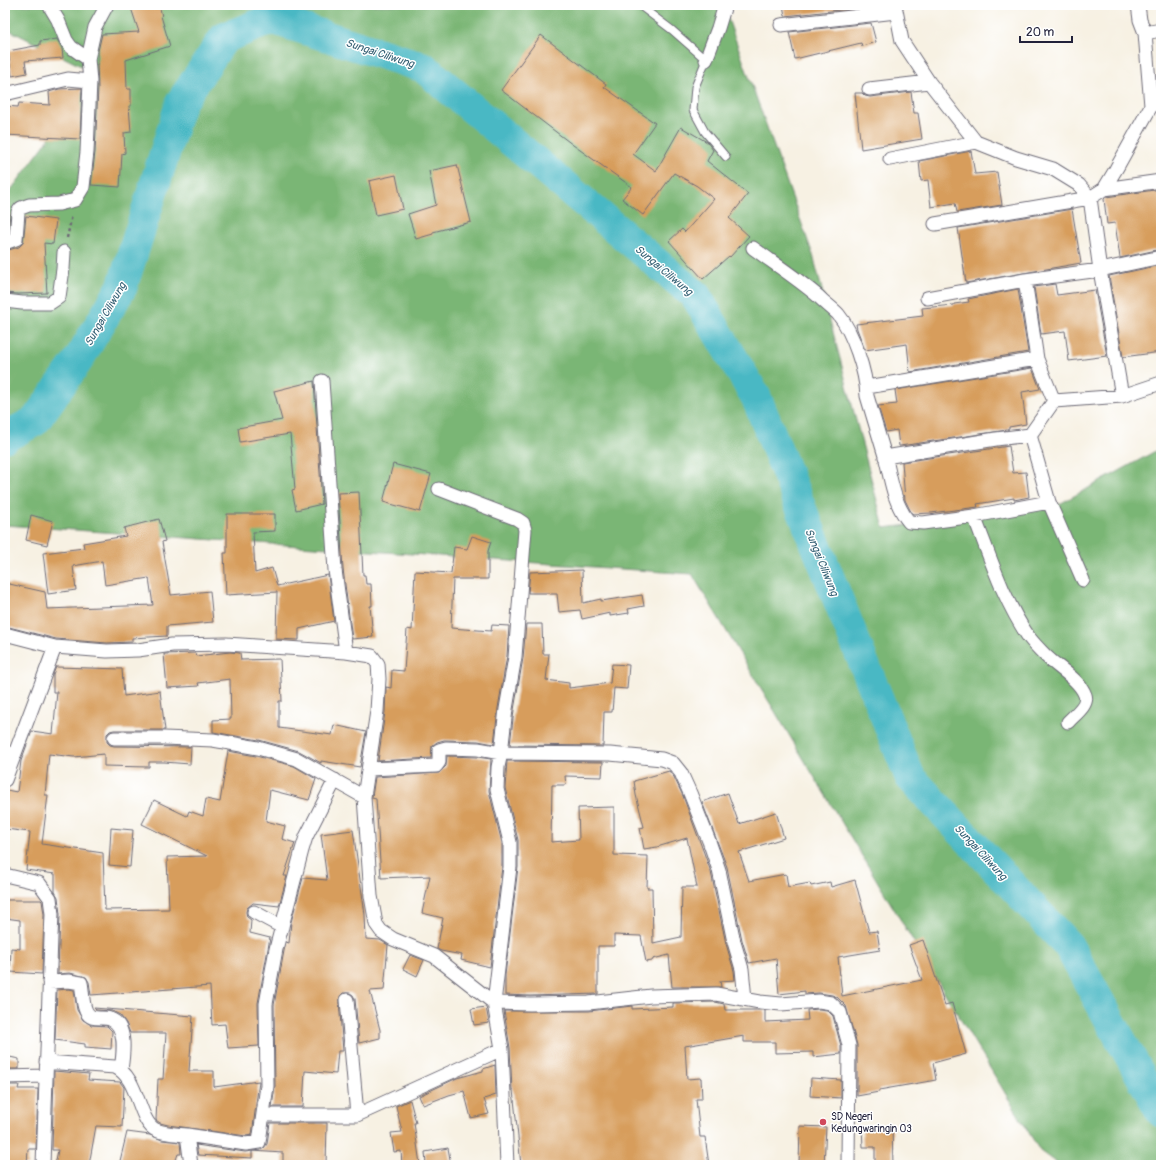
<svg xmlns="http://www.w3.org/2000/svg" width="1166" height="1170" viewBox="0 0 1166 1170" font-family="Pangolin,sans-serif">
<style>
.forest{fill:#7ab675;stroke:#4e6c58}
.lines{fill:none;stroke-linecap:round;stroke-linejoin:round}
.river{stroke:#4ab8c4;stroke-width:31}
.building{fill:#d79d5b}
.service-casing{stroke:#6d6a76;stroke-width:9}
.minor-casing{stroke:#6d6a76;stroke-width:15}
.path{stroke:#6d6a76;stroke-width:2.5;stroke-dasharray:3 3;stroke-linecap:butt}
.service{stroke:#fff;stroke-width:7}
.minor{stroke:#fff;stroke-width:13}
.poi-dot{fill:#d1495b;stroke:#fff;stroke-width:1.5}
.labels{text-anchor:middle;stroke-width:3;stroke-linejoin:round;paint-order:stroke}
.poi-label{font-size:10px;fill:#22223b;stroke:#fff;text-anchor:start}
.water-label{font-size:11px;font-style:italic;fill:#325e72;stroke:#fff}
</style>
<rect width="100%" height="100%" fill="#fff"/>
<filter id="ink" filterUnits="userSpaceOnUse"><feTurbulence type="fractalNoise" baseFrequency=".025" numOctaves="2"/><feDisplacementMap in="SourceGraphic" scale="8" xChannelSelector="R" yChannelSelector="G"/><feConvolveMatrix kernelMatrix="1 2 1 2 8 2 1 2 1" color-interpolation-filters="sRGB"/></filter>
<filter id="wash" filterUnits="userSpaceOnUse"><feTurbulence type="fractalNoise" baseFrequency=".012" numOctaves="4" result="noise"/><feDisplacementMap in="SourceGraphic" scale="16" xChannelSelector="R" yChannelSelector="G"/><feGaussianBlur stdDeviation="0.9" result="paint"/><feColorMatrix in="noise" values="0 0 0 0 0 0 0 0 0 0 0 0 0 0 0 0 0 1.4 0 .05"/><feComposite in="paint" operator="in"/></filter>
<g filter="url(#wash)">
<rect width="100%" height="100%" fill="#f7f1e3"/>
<!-- forest -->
<path class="forest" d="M 5,5 L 723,5 L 813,255 L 884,528 L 1054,507 L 1161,448 L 1161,1165 L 1059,1165 L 1040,1151 L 692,574 L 5,525 L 5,198 L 97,74 L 5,28 Z"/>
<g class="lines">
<!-- river -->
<path class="river" d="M 5,437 L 35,421 L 77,362 L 122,287 L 181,102 L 224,38 L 272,19 L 423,67 L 696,296 L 756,397 L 910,777 L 1068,945 L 1161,1112"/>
</g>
<g id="blocks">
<!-- building -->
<path class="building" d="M 130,5 L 159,5 L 162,16 L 161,16 L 170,46 L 126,60 L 127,89 L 131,89 L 131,106 L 129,106 L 131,132 L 124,133 L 125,153 L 122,154 L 120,187 L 91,185 L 95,152 L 98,88 L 97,64 L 98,64 L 98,51 L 102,34 L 139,32 Z
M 783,5 L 867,5 L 867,7 L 785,16 Z
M 871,23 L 876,42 L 862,46 L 861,43 L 795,59 L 789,32 Z
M 541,35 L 606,84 L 604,87 L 655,123 L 633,154 L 656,171 L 681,127 L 707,142 L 713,150 L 707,161 L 748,194 L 729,218 L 749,236 L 730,257 L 729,256 L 703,279 L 669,241 L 682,229 L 685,232 L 714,199 L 697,186 L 674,173 L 643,215 L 622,199 L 632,187 L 573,145 L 501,90 Z
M 57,39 L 62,48 L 63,58 L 25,61 L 27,73 L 12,76 L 8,51 L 40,45 L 40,41 Z
M 82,88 L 80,139 L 5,135 L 5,106 L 18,107 L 19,103 L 50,105 L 49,92 L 59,89 Z
M 911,92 L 914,113 L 918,113 L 922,139 L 861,149 L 855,93 L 862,93 L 865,96 L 870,97 Z
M 971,151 L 975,174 L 997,172 L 1002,205 L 957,212 L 955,203 L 931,207 L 928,180 L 921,181 L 919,161 Z
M 457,165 L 471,222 L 433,232 L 433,234 L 416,239 L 408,214 L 436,205 L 429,171 Z
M 396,175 L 403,209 L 376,215 L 369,181 Z
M 1161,189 L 1161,249 L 1120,258 L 1115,223 L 1107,224 L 1104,199 L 1106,197 Z
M 1072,209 L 1081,263 L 966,283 L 958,228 Z
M 5,214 L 10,214 L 8,233 L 5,234 Z
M 26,216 L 56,220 L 53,244 L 44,243 L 47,293 L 18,294 L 5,293 L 5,251 L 19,247 L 23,243 Z
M 1161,265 L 1161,352 L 1123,357 L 1109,276 Z
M 1055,284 L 1057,295 L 1095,290 L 1107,356 L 1069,361 L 1065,331 L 1041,334 L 1034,287 Z
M 1018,289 L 1028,352 L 910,372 L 907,344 L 865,350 L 857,329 L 856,324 L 923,316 L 922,308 L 954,305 L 954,304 L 969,302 L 968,299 Z
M 1032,368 L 1040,389 L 1022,392 L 1026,424 L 1009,427 L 1009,429 L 1007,430 L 900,446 L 899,446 L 897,430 L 886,432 L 878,406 L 897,404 L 895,390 Z
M 314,381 L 322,504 L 296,510 L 292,490 L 295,489 L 290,434 L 240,442 L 238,428 L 282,420 L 274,391 Z
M 1009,446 L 1013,473 L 1026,472 L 1029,497 L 1014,500 L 1014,498 L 977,504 L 978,507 L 931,513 L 913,514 L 910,510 L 905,500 L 902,462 Z
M 393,464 L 431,474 L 420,512 L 383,502 Z
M 359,492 L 363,575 L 365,575 L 366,584 L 371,584 L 372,606 L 370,606 L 373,637 L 352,639 L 343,569 L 338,493 Z
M 227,514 L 275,514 L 275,531 L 253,532 L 255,573 L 272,568 L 277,586 L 328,575 L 334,621 L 299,629 L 299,640 L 276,639 L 277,592 L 226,595 L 224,553 L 227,553 Z
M 31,515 L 53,521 L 47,545 L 26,540 Z
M 159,519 L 165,541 L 162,542 L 171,595 L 210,591 L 213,622 L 167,626 L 167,636 L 132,638 L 132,642 L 107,643 L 56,639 L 5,626 L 5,583 L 45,592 L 47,609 L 153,605 L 149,578 L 105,585 L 102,561 L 73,566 L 76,590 L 48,594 L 43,553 L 84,548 L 83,543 L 126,536 L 124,528 Z
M 472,536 L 491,542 L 488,551 L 488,579 L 453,579 L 451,628 L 491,631 L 492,625 L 509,626 L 507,656 L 498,708 L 494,744 L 478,741 L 444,740 L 437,742 L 432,746 L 431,758 L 378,761 L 385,712 L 386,687 L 391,688 L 392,670 L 404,671 L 407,629 L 412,630 L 415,571 L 451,573 L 454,547 L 467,549 Z
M 582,570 L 583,603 L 601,599 L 601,601 L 642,595 L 644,606 L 628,609 L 629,613 L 610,616 L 610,613 L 582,619 L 580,610 L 559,612 L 557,594 L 550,594 L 550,593 L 528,593 L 530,572 Z
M 526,624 L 542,624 L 543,654 L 549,654 L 546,680 L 569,683 L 569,688 L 610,683 L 612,664 L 629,665 L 627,689 L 614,688 L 612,712 L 604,712 L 603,746 L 510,745 L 514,710 L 523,658 Z
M 230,652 L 240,653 L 241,660 L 280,659 L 282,701 L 279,701 L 279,728 L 332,735 L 334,725 L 366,732 L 360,767 L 321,761 L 321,763 L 299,751 L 259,740 L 213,732 L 213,720 L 231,719 L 230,679 L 198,683 L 199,686 L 167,688 L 164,654 L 195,653 L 196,656 Z
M 56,667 L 122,669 L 124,696 L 160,691 L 165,730 L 114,730 L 110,731 L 107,734 L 107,742 L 110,745 L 114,746 L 191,747 L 190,764 L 164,762 L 149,762 L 149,767 L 104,766 L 104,754 L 74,757 L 49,754 L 45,795 L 48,795 L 42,844 L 103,853 L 105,910 L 169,909 L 167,857 L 207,856 L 142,824 L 154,800 L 187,816 L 189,811 L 203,816 L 206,799 L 220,802 L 228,751 L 256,756 L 294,766 L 316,779 L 309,800 L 270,790 L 266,821 L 285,826 L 282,839 L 295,843 L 284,876 L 287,876 L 279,906 L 253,903 L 247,908 L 246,912 L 247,917 L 251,920 L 250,933 L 270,938 L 258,1003 L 259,1046 L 228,1048 L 225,1024 L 212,1025 L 210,986 L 91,995 L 89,982 L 86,977 L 70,973 L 58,974 L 60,914 L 58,897 L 55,892 L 55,874 L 26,870 L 30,832 L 5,829 L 6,790 L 17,792 L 21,761 L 32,731 L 53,734 L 57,692 L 53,692 L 53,674 Z
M 447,756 L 477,757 L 491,759 L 489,791 L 502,843 L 502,867 L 490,967 L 461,960 L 462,955 L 441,951 L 437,949 L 443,918 L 422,913 L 430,876 L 381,878 L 376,799 L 372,798 L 372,797 L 375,777 L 439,773 L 446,766 Z
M 507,761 L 603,762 L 602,777 L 565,776 L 566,785 L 552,785 L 551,842 L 579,840 L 578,808 L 614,807 L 614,855 L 648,856 L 647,888 L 652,888 L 653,943 L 681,937 L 682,887 L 697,887 L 687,838 L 657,847 L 644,849 L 640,828 L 644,827 L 636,795 L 634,781 L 669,771 L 674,777 L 683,796 L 711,872 L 726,944 L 734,971 L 735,980 L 720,981 L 721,987 L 672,987 L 669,955 L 653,959 L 652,961 L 646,962 L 641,936 L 614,935 L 614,946 L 598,946 L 598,994 L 530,996 L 505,995 L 505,975 L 518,867 L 518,840 L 505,788 Z
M 728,793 L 739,824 L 776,812 L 784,838 L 739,852 L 749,881 L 786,874 L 788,887 L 810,883 L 811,886 L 830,882 L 831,887 L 855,880 L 869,932 L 877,931 L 880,950 L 838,957 L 842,996 L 922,980 L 909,945 L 923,940 L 945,1005 L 952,1003 L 966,1054 L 933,1063 L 936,1080 L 879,1090 L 879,1092 L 857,1096 L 857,1045 L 846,1006 L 837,997 L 832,995 L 819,993 L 805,994 L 805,991 L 779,994 L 776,958 L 749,963 L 742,940 L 727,867 L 702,802 Z
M 111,828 L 133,830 L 130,867 L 109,865 Z
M 353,830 L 365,915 L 366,939 L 380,940 L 388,945 L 384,990 L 370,991 L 380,1030 L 380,1038 L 359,1043 L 355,999 L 353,995 L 350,993 L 343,993 L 340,996 L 339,1001 L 343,1051 L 338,1051 L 336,1074 L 305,1071 L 303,1107 L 272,1107 L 275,1086 L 274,1005 L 284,951 L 286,942 L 289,943 L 291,922 L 303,878 L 327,880 L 321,834 Z
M 5,900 L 41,900 L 42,901 L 44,914 L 42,974 L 10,972 L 11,948 L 20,949 L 20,920 L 5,918 Z
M 410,955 L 424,960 L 417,976 L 403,969 Z
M 69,989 L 74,990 L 77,1010 L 83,1020 L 91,1025 L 107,1026 L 112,1031 L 111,1049 L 85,1047 L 85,1044 L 55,1040 L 57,990 Z
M 715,1002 L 724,1004 L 725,1010 L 765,1010 L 765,1022 L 808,1020 L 807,1010 L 819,1009 L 827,1010 L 833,1016 L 841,1046 L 841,1054 L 813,1057 L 813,1052 L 775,1053 L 775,1042 L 744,1042 L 744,1036 L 685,1046 L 687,1079 L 701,1078 L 702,1099 L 696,1099 L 700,1137 L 705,1137 L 709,1165 L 521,1165 L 513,1090 L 512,1090 L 510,1048 L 504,1011 L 589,1011 L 632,1006 L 632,1009 L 673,1007 L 673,1003 Z
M 486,1007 L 489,1023 L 474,1025 L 471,1009 Z
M 94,1008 L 193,1016 L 189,1071 L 214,1071 L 214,1087 L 259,1081 L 252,1135 L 246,1136 L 168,1125 L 160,1123 L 156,1120 L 158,1079 L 163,1079 L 166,1033 L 130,1033 L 126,1023 L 120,1015 L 112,1011 L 96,1010 Z
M 5,1056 L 19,1059 L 19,1069 L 5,1069 Z
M 495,1065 L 496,1095 L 484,1099 L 489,1114 L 471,1118 L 464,1091 L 449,1095 L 423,1105 L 419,1096 L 457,1078 L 483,1071 L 483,1069 Z
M 54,1071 L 89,1074 L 88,1080 L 120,1082 L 124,1087 L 122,1127 L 96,1126 L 89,1165 L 55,1165 L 58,1150 L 52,1150 Z
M 811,1078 L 841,1080 L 841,1098 L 810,1096 Z
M 5,1085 L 19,1085 L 18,1089 L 38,1089 L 36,1149 L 28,1149 L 27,1165 L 5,1165 Z
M 410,1100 L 416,1123 L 414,1123 L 420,1164 L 402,1165 L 401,1151 L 394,1152 L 391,1133 L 402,1132 L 396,1106 Z
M 270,1123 L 327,1123 L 326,1165 L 283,1165 L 283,1153 L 252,1151 L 252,1158 L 198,1155 L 196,1145 L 245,1152 L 261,1150 L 264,1148 L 267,1144 Z
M 800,1126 L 826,1127 L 824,1165 L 799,1165 Z
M 892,1126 L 893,1165 L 875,1165 L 875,1147 L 863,1147 L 862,1127 Z
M 127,1132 L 150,1135 L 162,1140 L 180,1142 L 181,1154 L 178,1154 L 174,1165 L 119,1165 Z
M 448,1148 L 451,1165 L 426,1165 L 425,1152 Z"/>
</g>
</g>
<g filter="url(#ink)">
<use href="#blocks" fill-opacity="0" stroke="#6d6a76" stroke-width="1"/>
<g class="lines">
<defs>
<path id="service" d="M 639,5 L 672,30 L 706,60 L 695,87 L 693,110 L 705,132 L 726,157"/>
<path id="minor" d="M 49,5 L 58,20 L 66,40 L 71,47 L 88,59
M 895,5 L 902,41 L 929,82 L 976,142 L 1016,158 L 1053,169 L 1079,185 L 1090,198 L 1100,270 L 1122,396 L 1054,401
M 781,25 L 896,12
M 1145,33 L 1161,30
M 706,60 L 718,28 L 725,5
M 869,89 L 929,82
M 5,94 L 68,79 L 90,81
M 890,159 L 976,142
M 1104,189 L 1116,169 L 1151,106 L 1145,33 L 1140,20 L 1138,5
M 935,224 L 1090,198 L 1104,189 L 1161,181
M 5,243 L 16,239 L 18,212 L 21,208 L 29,205 L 59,204 L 75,200 L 83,187 L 87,152 L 90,81 L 88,59 L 95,27 L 107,5
M 753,248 C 775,264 798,279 819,297 C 825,303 832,308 838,314 C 853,332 866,372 867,396 C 873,416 879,436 885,456 C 891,478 893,503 909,522 L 923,523 L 974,516 L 1049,502
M 1025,280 L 1037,359 L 1054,401
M 927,298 L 1025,280 L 1100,270 L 1161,257
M 5,301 L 22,303 L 50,303 L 59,297 L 63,269 L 64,252
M 322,381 L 335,570 L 346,652
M 867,387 L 1037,359
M 1122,396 L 1161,383
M 1030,435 L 1049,502 L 1083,580
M 885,457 L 996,439 L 1030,435 L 1054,401
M 439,489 L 517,519 L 523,523 L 525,530 L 515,657 L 506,709 L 501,753 L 498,767 L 497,789 L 510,842 L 510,867 L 494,1003 L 502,1049 L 507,1165
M 974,516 C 990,557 1003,599 1028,636 C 1033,643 1040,650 1046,656 C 1057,667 1080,680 1085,695 C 1089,705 1074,715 1068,722
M 5,634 L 55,647 L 107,651 L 138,650 L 172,645 L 226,644 L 346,652 L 372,656 L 378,664 L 379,679 L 377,711 L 364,797 L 371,896 L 376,924 L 381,931 L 393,939 L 434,956 L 494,1003 L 530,1004 L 589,1003 L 651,996 L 716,994 L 760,1002 L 781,1004 L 819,1001 L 831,1003 L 840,1012 L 849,1045 L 848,1165
M 114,738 L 164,738 L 213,740 L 258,748 L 297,759 L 364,797
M 369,769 L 436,766 L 439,762 L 439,750 L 446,748 L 478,749 L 501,753 L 610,754 L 662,759 L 673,763 L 681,773 L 690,793 L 709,841 L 719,870 L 734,942 L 742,969 L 745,999
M 5,780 L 55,647
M 5,875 L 39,883 L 50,898 L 52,914 L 51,937 L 43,1165
M 254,912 L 282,927
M 49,982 L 69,981 L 81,983 C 83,992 82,1003 86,1011 C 91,1022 102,1016 110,1019 C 128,1025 123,1056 121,1070
M 347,1000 L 357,1115
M 46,1062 L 115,1067 C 139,1077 138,1122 156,1130 C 165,1134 177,1134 187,1135 L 191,1165
M 5,1077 L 46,1076
M 263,1115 L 357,1115 L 502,1049
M 187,1135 L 246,1144 L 259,1142 L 267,1086 L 266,1004 L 276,949 L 302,850 L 306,837 L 335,780"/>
</defs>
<!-- service casing -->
<use href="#service" class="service-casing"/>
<!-- minor casing -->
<use href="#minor" class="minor-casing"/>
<!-- path -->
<path class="path" d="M 67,238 L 72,215"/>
<!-- service -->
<use href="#service" class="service"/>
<!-- minor -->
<use href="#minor" class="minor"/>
</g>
</g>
<!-- markers -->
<circle class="poi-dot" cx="823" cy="1122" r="4"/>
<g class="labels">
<!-- poi labels -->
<g class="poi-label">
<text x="831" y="1120">SD Negeri<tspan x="831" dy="12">Kedungwaringin 03</tspan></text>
</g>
<!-- water labels -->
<g class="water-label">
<text transform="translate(380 53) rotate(18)" y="4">Sungai Ciliwung</text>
<text transform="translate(664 270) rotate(40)" y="4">Sungai Ciliwung</text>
<text transform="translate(105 314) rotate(-60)" y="4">Sungai Ciliwung</text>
<text transform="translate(822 562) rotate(68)" y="4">Sungai Ciliwung</text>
<text transform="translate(981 852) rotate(47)" y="4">Sungai Ciliwung</text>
</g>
</g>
<!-- margin -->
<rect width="1166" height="1170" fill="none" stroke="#fff" stroke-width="20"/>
<!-- scale -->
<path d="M1020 36v6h52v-6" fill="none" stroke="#22223b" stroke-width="2"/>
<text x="1026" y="36" font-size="12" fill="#22223b" stroke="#ffffff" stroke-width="3" paint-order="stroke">20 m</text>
</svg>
